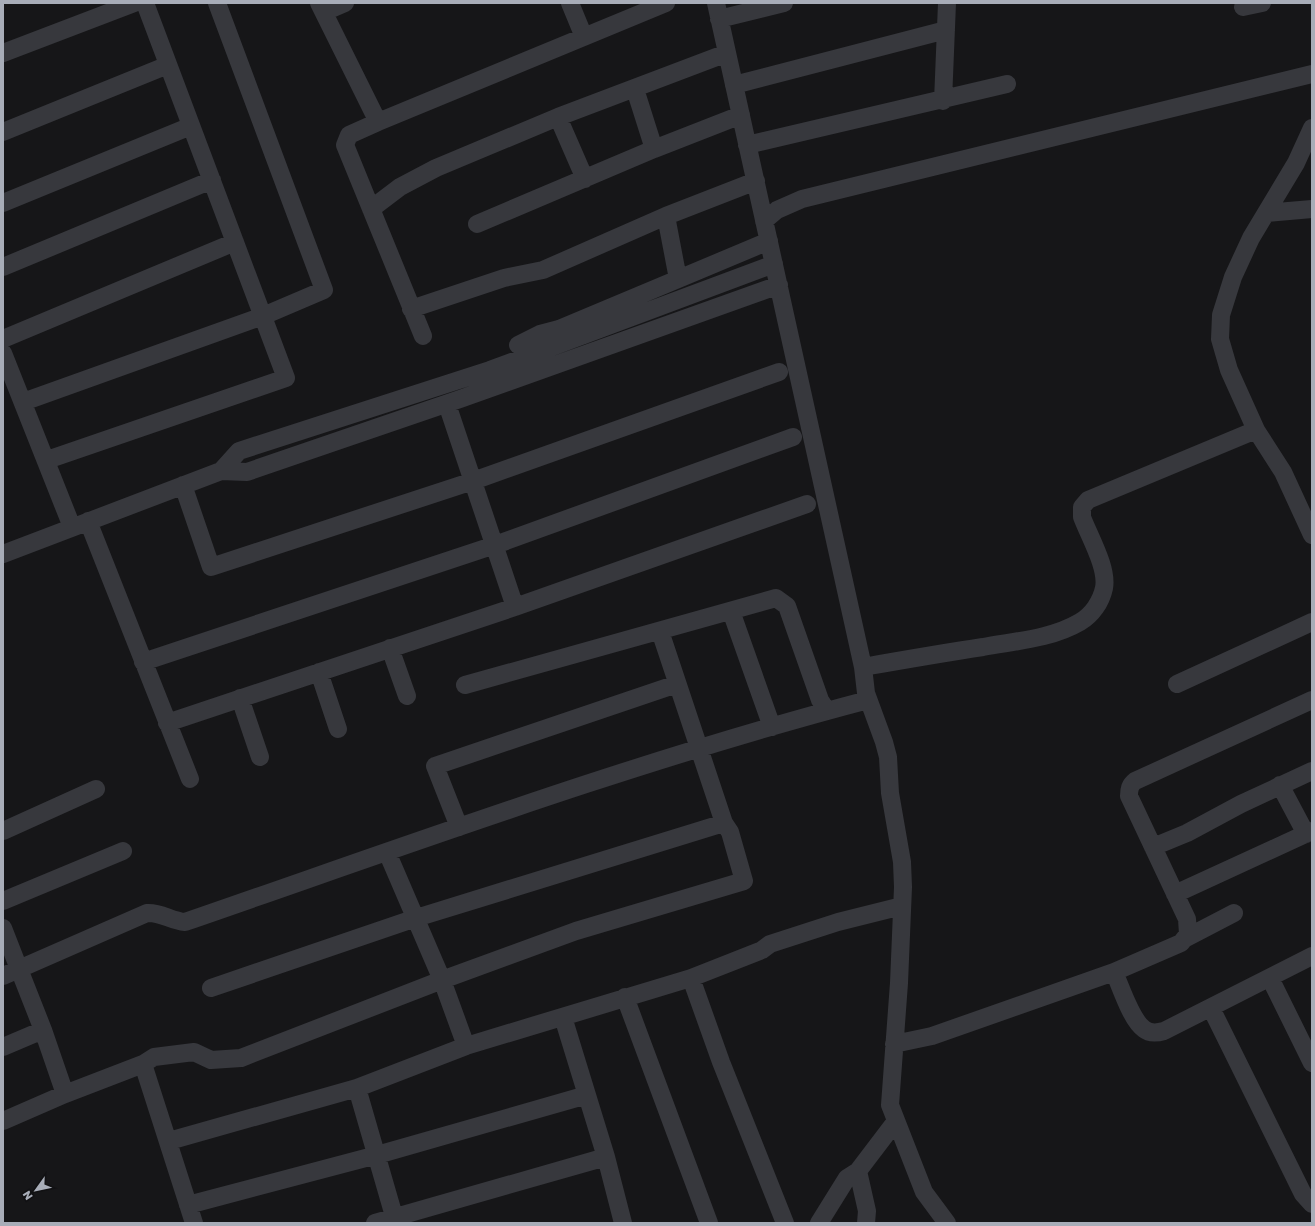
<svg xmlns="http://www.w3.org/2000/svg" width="1315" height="1226" viewBox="0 0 1315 1226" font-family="'Golos Text',sans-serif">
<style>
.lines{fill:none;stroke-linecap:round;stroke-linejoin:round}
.minor{stroke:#37383d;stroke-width:18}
</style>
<rect width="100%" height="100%" fill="#161618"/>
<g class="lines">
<!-- minor -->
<path class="minor" d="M 319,3 L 378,122 L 666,3
M 570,3 L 584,37
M 716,3 L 863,667 L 866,693 L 884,742 L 888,757 L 890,793 L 902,862 L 903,887 L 899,983 L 890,1105 L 924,1192 L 947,1223
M 1243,7 L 1262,3
M 324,12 L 345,3
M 719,19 L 784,3
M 3,53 L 134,3
M 734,85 L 946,30
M 635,89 L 654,149
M 943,101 L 947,3
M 558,117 L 585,179
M 378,122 L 349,135 L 345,145 L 423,336
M 1312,128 L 1296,163 L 1251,238 L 1233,277 L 1221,315 L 1220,339 L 1229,370 L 1256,430 L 1283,472 L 1312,535
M 3,132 L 168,65
M 747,145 L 1007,84
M 3,203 L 191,126
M 371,209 L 400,187 L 436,168 L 558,117 L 727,53
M 1266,213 L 1312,209
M 666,216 L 678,279
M 764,221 L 777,210 L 802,199 L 1312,74
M 477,224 L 654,149 L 741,115
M 3,267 L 212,180
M 411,309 L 504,278 L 543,270 L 666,216 L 756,181
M 3,339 L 235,242
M 518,345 L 540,334 L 559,329 L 769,241
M 3,353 L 72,527
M 23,402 L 263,316 L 324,290 L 217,3
M 447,404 L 515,607
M 47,460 L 286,378 L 145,3
M 221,471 L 239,451 L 490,370 L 774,264
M 183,485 L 211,567 L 473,481 L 779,372
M 88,521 L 190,779
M 3,554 L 221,471 L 247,472 L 460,399 L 779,285
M 731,611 L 772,727
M 390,648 L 407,696
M 143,662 L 495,545 L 793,437
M 863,667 C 903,660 943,653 983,647 C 1015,641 1051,639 1080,622 C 1092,615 1101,602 1104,588 C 1108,568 1089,536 1082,517 L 1082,507 L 1088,500 L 1256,430
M 319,672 L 338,729
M 1177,684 L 1312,622
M 465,685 L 776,598 L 787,606 L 820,700 L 827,711
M 240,698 L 260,757
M 167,723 L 515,607 L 807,504
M 1280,785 L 1306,834
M 459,827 L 435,766 L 677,684
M 3,831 L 96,789
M 1153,847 L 1187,833 L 1241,804 L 1312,771
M 387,852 L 442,980 L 466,1046
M 1175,894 L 1312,831
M 3,901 L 123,851
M 3,928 L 19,969 L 3,976
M 1186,938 L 1234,913
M 1114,972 C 1121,987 1131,1020 1144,1029 C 1150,1034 1157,1033 1164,1031 L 1312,956
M 691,978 L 721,1062 L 785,1223
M 1270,978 L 1312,1063
M 211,988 L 416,918 L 724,823
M 625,997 L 709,1223
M 1211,1008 L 1303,1194 L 1312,1204
M 563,1017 L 606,1157 L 623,1223
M 894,1044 L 932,1036 L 1114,972 L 1181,943 L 1188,934 L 1187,919 L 1129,796 C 1129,789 1130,785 1135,781 L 1312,700
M 3,1047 L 43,1030
M 143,1064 L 194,1223
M 357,1088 L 396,1223
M 65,1094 L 143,1064 L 154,1057 L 194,1052 L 211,1060 L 241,1058 L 442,980 L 576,931 L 744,881 L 730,832 L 724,823 L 660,631
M 3,1121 L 65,1094 L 43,1030 L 19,969 L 147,913 C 161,912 171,921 185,922 C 411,844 636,761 868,700
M 169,1141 L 357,1088 L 466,1046 L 691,978 L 762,950 L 770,944 L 838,922 L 902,906
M 858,1171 L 867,1211 L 866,1223
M 188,1205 L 377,1155 L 587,1095
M 375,1223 L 606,1157
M 819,1223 L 847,1178 L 858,1171 L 896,1121"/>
</g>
<!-- border -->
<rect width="1315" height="1226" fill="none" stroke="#a8adb8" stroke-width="8"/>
<!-- north arrow -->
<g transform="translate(36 1190) rotate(237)" stroke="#111113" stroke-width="3" paint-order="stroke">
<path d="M0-3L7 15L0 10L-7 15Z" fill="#a8adb8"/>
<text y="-6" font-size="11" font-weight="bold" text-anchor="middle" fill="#a8adb8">N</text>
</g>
</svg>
